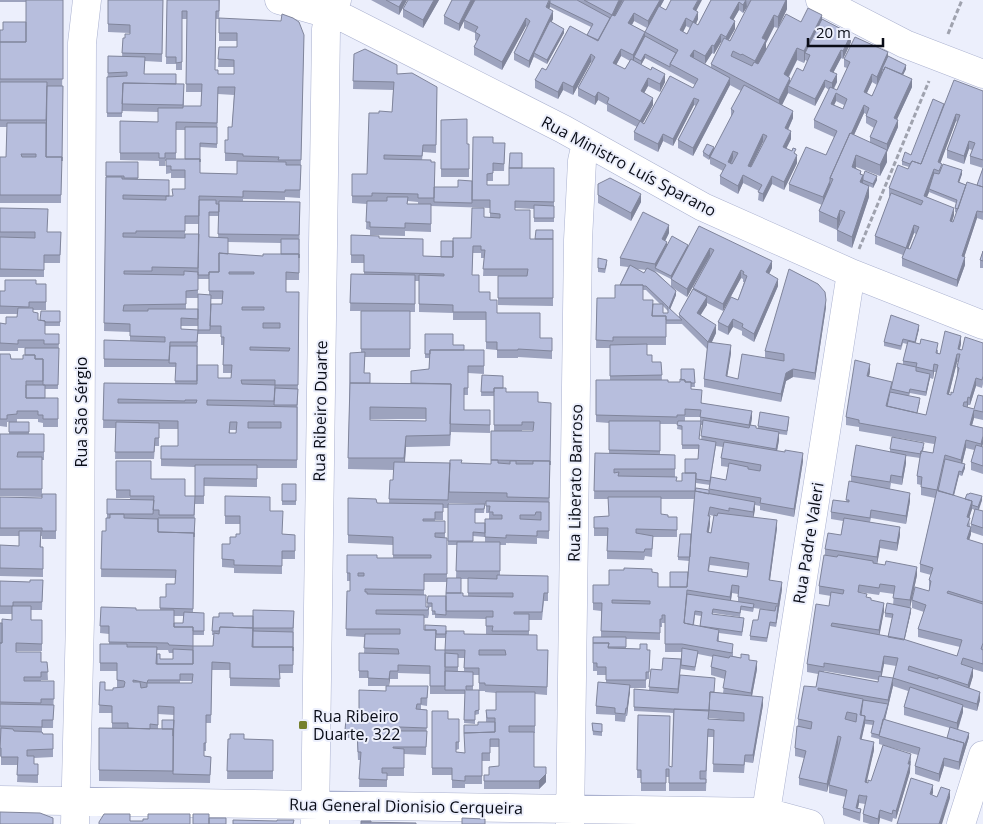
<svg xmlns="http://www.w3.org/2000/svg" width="983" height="824" viewBox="0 0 983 824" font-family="'Open Sans',sans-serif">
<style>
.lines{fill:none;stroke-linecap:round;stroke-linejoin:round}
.minor-casing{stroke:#aab1cf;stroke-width:29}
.path{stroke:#9fa2ae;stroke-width:3;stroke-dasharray:5 2.5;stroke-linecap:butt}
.minor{stroke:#fff;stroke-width:28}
.wall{fill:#9da3be;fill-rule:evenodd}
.shaded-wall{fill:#80859b}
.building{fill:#b7bedd;stroke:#80859b;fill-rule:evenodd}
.poi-dot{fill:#76812d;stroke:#eceffc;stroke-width:2}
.labels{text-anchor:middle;stroke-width:4;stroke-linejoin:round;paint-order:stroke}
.street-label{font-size:16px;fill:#0a0d17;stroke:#eceffc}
.poi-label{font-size:16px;fill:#0a0d17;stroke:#eceffc;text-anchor:start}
</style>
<rect width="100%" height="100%" fill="#eceffc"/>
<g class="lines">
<defs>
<path id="minor" d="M 279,0 L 346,19 L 563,129 L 703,207 L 851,273 L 983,325
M 820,0 L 905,44 L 983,74
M 0,800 L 766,812 L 810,824
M 766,812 L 851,273
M 75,824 L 80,619 L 82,43 L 87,0
M 315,824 L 326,29 L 337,0
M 570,824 L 578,240 L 582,161 L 586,143
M 961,824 L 983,755"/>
</defs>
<!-- minor casing -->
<use href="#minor" class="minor-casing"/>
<!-- path -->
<path class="path" d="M 948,34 L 962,0
M 859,249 L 929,81"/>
<!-- minor -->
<use href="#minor" class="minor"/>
</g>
<!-- wall -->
<path class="wall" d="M 0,0 L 63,0 L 61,203 L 0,203 L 0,157 L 6,157 L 7,127 L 0,127 L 0,30 L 3,30 L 26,22 L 26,2 L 0,2 Z
M 108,0 L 163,0 L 162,62 L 145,61 L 144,74 L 176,84 L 184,84 L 184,106 L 201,106 L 202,92 L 186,92 L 187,19 L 182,19 L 182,70 L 176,70 L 176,64 L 166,64 L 167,0 L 220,0 L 219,19 L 216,19 L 215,70 L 218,74 L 234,74 L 234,67 L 218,67 L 219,47 L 237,47 L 237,41 L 219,41 L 219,18 L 304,35 L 300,198 L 285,197 L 285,200 L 243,199 L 243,201 L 300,202 L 299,280 L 286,280 L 286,292 L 299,292 L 297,468 L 257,468 L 257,487 L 204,486 L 204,504 L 195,504 L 195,467 L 161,466 L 161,446 L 178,446 L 178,429 L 159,429 L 159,446 L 155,446 L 154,459 L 115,459 L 116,428 L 103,428 L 104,383 L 175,384 L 176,367 L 104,367 L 104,340 L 130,341 L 130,332 L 104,331 L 106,162 L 138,162 L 138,179 L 169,196 L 173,196 L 185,189 L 185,178 L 171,178 L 171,173 L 166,174 L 166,161 L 165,161 L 165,166 L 159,166 L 159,161 L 120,160 L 120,121 L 158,122 L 158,112 L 122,111 L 122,117 L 107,117 L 108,56 L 122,57 L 123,38 L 125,38 L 130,34 L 130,33 L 108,32 ZM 218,94 L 234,95 L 232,127 L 228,140 L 225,140 L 225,161 L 237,161 L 237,174 L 200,173 L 200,147 L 217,148 ZM 176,130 L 185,130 L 185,159 L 176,159 ZM 209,216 L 219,216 L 218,238 L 209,237 ZM 185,224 L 199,224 L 199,234 L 185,238 ZM 228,242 L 281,243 L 281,254 L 263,256 L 228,254 ZM 198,275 L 198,279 L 209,279 L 209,295 L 198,294 ZM 186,298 L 198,298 L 198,334 L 221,334 L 221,345 L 223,345 L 223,373 L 231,373 L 231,378 L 218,378 L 197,384 L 198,330 L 181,329 L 181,326 L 198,326 L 198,309 L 186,309 ZM 211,299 L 222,299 L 222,304 L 211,310 ZM 230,430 L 236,430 L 236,433 L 230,433 Z
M 371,0 L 407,0 L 399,15 Z
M 408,0 L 439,0 L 423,28 L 403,17 L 403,9 Z
M 452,0 L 664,0 L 660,7 L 666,10 L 697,11 L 698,19 L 696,24 L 698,25 L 711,0 L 787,0 L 787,9 L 778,28 L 774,27 L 766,43 L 766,50 L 801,22 L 822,19 L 851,42 L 843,59 L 841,58 L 833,73 L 837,82 L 834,89 L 837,90 L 847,68 L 844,67 L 844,59 L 888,56 L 906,69 L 903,75 L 912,87 L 897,119 L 898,127 L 887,152 L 887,162 L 880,176 L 856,167 L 856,168 L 863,177 L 877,180 L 873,188 L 869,186 L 869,197 L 852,248 L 837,241 L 837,230 L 819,222 L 819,211 L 822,205 L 789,191 L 789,184 L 826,155 L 834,137 L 814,128 L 814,120 L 829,90 L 825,87 L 815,106 L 788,93 L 782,105 L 793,118 L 788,130 L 791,139 L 786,149 L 796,154 L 797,163 L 784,190 L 772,184 L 763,202 L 758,200 L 759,191 L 743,183 L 738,194 L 720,184 L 720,176 L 723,171 L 710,164 L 710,157 L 709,160 L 703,156 L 703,152 L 714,151 L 731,117 L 731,109 L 741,91 L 730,85 L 693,156 L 678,148 L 678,140 L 696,106 L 694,105 L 673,146 L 663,141 L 658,152 L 634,140 L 634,132 L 637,127 L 607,111 L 607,105 L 598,100 L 595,105 L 578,96 L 578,88 L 592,63 L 591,62 L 573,95 L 563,90 L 558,99 L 535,88 L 535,80 L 587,35 L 591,27 L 550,7 L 549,9 L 553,19 L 551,22 L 564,33 L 547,64 L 534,57 L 534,56 L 529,68 L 514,60 L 514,53 L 527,27 L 526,26 L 502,70 L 474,55 L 474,47 L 477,41 L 475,40 L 475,33 L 464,28 L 464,20 L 459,31 L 444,24 L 444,16 ZM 748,7 L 730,41 L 729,40 L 735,29 L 733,20 L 739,10 L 743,13 L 747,7 ZM 634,21 L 647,28 L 645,32 L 632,25 ZM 686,26 L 690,28 L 687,34 L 683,32 ZM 721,42 L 722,42 L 711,64 L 711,67 L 705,64 L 712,53 L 714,54 ZM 621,56 L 630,61 L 625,69 L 616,65 ZM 645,58 L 695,85 L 693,88 L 644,124 L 643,123 L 653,105 L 644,93 L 648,86 L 660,92 L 665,82 L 641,65 ZM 797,60 L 804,63 L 805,60 L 807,61 L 803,71 L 790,81 L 789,77 ZM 872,82 L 877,85 L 872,96 L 867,93 ZM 836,101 L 844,105 L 843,109 L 834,105 ZM 864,113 L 866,114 L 866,123 L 874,128 L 870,137 L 870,143 L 854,135 ZM 763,142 L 764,142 L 751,167 Z
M 354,54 L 397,74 L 437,87 L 436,153 L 423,152 L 422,160 L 434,187 L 458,187 L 472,181 L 493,143 L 505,143 L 504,171 L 493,171 L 493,181 L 487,181 L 487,185 L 509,185 L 522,168 L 554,168 L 554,222 L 534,222 L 534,209 L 515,208 L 515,210 L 530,239 L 535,239 L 553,230 L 553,306 L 498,305 L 498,276 L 483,276 L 484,258 L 481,258 L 481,253 L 473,253 L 472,275 L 479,292 L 490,300 L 497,313 L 540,338 L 552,338 L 552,359 L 518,357 L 518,358 L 497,358 L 497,350 L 486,349 L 486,320 L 453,320 L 453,313 L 419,312 L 419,281 L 415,281 L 415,312 L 410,312 L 410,357 L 365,357 L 364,373 L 370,383 L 411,383 L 429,369 L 429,358 L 425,358 L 425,334 L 464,350 L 484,350 L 484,374 L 468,373 L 468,395 L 464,395 L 464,410 L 490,410 L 490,433 L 451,432 L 450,446 L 406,447 L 405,462 L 491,464 L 494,431 L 494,396 L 481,396 L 482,375 L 503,388 L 506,392 L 538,402 L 550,472 L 549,539 L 537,538 L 537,544 L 506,543 L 506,545 L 500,545 L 500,575 L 548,576 L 548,601 L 544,601 L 542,620 L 529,620 L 529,635 L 537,650 L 548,650 L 547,695 L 535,694 L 535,733 L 534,733 L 534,767 L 546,782 L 539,789 L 484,789 L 484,775 L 489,775 L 499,766 L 499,747 L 490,747 L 490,761 L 482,761 L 482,784 L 465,784 L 465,788 L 452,788 L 452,775 L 432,775 L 432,711 L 448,719 L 459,719 L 459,749 L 456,750 L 456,752 L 465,753 L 478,725 L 486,722 L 486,710 L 496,710 L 496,693 L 485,692 L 485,691 L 479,691 L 479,714 L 475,715 L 475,724 L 464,723 L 465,694 L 430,694 L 430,674 L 398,673 L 398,679 L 390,679 L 389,686 L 428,686 L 427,706 L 421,705 L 421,709 L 427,710 L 426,755 L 404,754 L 404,776 L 387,776 L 387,787 L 359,787 L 360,760 L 358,760 L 357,738 L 345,738 L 346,719 L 359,719 L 386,691 L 386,686 L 368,686 L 368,678 L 359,678 L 359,653 L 364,653 L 365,637 L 346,636 L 347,591 L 350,591 L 350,581 L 347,581 L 347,555 L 377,558 L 393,558 L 393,545 L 348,543 L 348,498 L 377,503 L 389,503 L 390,480 L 393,480 L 394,470 L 348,469 L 350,353 L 361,353 L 361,311 L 350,311 L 351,274 L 364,274 L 364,263 L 351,263 L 351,235 L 379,238 L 423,256 L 441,257 L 453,241 L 471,238 L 484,217 L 490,217 L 490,208 L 431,206 L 431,232 L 405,231 L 405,236 L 370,235 L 370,230 L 366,229 L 367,204 L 352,203 L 352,174 L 367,174 L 379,113 L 392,112 L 393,90 L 353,89 ZM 408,201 L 418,202 L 418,204 L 407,204 ZM 370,419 L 426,419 L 426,421 L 370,420 ZM 522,430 L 533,430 L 533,431 L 522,431 ZM 449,499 L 449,503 L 486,504 L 486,513 L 489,513 L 489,519 L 485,523 L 475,523 L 475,513 L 484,513 L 485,504 L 449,504 ZM 443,508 L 448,508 L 448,545 L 457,545 L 456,578 L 447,578 L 447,538 L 445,538 L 445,521 L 435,521 L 435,520 L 443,520 ZM 473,536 L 485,537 L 485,542 L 473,542 ZM 461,579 L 468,579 L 468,596 L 463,596 L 461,593 ZM 424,582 L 447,582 L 446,596 L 428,596 L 427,607 L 432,607 L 432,615 L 435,615 L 435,618 L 486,619 L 486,634 L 492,635 L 464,634 L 446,631 L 424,630 L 424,618 L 428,618 L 429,614 L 429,607 L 426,607 L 424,595 ZM 436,638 L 446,638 L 445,650 L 436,650 ZM 458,658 L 464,658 L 464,671 L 458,671 ZM 473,675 L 479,675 L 479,690 L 473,690 Z
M 983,91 L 983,220 L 977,218 L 964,257 L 965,265 L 957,287 L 902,266 L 902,258 L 903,255 L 875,244 L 875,236 L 890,196 L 889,196 L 889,188 L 908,169 L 909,167 L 902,165 L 902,161 L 911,155 L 944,104 ZM 956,121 L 957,122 L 947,150 L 947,158 L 964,164 L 969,149 L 972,150 L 970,156 L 970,164 L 983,168 L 977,185 L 966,185 L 959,182 L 962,174 L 942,168 L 940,163 ZM 929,192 L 956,203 L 955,208 L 955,212 L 957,213 L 953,222 L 952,222 L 954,215 L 927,197 ZM 914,233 L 916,234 L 910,249 L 908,249 Z
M 441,120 L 467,144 L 469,144 L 469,177 L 441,177 Z
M 598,184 L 641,202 L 631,221 L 598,203 Z
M 0,208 L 47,232 L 61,232 L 60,263 L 44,263 L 44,277 L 0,277 Z
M 699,226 L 772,268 L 769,274 L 778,286 L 754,342 L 742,335 L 742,331 L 733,327 L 728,335 L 718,330 L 718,322 L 738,300 L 744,282 L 743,282 L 743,279 L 741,278 L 723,311 L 707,303 L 707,305 L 700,315 L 716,333 L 712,342 L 731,353 L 727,377 L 738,379 L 765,358 L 765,351 L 826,307 L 815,380 L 793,377 L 786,381 L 781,402 L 704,387 L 704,379 L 707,349 L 682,324 L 666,324 L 666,345 L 647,345 L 647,355 L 652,362 L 661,362 L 662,380 L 668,382 L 680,382 L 681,380 L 694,369 L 695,387 L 691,387 L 691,389 L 702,403 L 752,418 L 751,425 L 756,428 L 758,428 L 758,426 L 789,421 L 787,435 L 779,434 L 779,440 L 777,451 L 803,461 L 794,517 L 760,510 L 760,506 L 755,505 L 753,517 L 777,528 L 770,580 L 782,589 L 776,627 L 770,626 L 767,642 L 750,640 L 750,636 L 758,620 L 768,610 L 754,608 L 753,612 L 741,610 L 740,617 L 713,613 L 713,614 L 744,622 L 742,636 L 719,633 L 719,641 L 733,652 L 733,656 L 749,660 L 757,669 L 752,696 L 763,705 L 753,763 L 745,762 L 744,773 L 713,772 L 714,737 L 708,737 L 706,791 L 669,791 L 669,777 L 666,777 L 666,791 L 641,791 L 641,778 L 637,778 L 638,715 L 669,766 L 672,767 L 673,713 L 634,711 L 634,689 L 649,690 L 651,669 L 662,670 L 681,659 L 682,652 L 665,652 L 665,623 L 662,623 L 662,627 L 660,627 L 660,640 L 626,639 L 626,648 L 650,650 L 649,679 L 646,679 L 646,688 L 630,688 L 627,716 L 626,716 L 625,722 L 615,721 L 615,715 L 596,714 L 596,706 L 606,682 L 606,675 L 597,675 L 597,671 L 593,671 L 593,637 L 601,637 L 601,611 L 593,610 L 593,585 L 609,585 L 652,572 L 658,587 L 670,587 L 688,572 L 689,561 L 678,560 L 678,557 L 691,534 L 694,499 L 661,499 L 661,514 L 668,517 L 677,517 L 677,537 L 653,537 L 652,557 L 645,556 L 644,560 L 607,559 L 607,536 L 594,536 L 594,517 L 609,516 L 608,499 L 594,499 L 595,453 L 609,454 L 609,423 L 596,422 L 596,380 L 610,380 L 610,348 L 596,348 L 597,298 L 615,298 L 620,285 L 628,267 L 620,266 L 620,258 L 669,233 L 665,241 L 667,245 L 688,247 ZM 710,256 L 693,288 L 693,290 L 679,314 L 679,318 L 670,309 L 676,295 L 673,288 L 687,297 ZM 637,269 L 646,270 L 644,273 ZM 655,271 L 671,279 L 671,287 ZM 643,290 L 646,290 L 660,304 L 653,304 L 643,300 ZM 663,306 L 668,311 L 668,313 L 663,313 ZM 685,417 L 700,417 L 700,421 L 685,421 ZM 677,422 L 678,422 L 677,429 L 682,430 L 682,449 L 698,449 L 698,459 L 685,473 L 682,481 L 676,481 L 675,477 L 675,455 L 660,454 L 660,424 L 677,424 ZM 701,425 L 703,425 L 701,440 L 699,439 ZM 716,446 L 723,447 L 721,458 L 721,466 L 728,467 L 726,480 L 711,477 ZM 696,483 L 710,485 L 709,490 L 696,488 ZM 710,515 L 714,516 L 711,533 L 709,532 L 710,524 ZM 710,565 L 748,570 L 747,577 L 709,571 ZM 732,593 L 738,594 L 738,602 L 731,601 ZM 695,615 L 701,616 L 700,626 L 694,625 ZM 698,654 L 713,657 L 711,667 L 711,675 L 725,679 L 723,693 L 714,692 L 680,675 L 681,667 L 681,669 L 695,671 ZM 709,715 L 709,718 L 740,721 L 709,719 Z
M 983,251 L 983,268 L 980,268 L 980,260 Z
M 598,258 L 607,264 L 605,273 L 598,272 Z
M 36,284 L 46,284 L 46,310 L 33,310 L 33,312 L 38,320 L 40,320 L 60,311 L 60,326 L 45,326 L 45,334 L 59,334 L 58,389 L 45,389 L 45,398 L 58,398 L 58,427 L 43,427 L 43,423 L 38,422 L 38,419 L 17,419 L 17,422 L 29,422 L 29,434 L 44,434 L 44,460 L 42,460 L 42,494 L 56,494 L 56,539 L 42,539 L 42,536 L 41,536 L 41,547 L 43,547 L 43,577 L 0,576 L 0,545 L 19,546 L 19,536 L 0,536 L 0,497 L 42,498 L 42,497 L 0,496 L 0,434 L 9,434 L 9,422 L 7,422 L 7,427 L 0,426 L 0,354 L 11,359 L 23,359 L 25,355 L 44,348 L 18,348 L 18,351 L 0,351 L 0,323 L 6,324 L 17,317 L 18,314 L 0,314 L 0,291 L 5,291 Z
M 919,329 L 915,343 L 938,350 L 938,353 L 940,354 L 961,344 L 960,349 L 962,350 L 983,343 L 983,384 L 982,388 L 976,386 L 970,405 L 968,405 L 967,408 L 974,409 L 983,396 L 983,420 L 974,418 L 972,425 L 983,428 L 982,447 L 983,447 L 983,474 L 971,470 L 971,462 L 974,450 L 966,448 L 962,464 L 965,468 L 962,476 L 959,475 L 954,496 L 965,499 L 982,500 L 979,510 L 983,511 L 983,536 L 971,532 L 971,524 L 975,510 L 972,509 L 969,518 L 971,534 L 969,540 L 983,544 L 983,672 L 973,669 L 973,676 L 969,688 L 980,700 L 977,711 L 963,707 L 963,712 L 958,730 L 969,737 L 959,770 L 944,766 L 939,782 L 915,774 L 915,766 L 918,755 L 879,744 L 879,739 L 871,737 L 873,725 L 865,724 L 861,739 L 874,750 L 866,782 L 868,783 L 871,781 L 911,761 L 910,766 L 910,772 L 896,819 L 893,818 L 892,822 L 880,818 L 879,824 L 870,824 L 863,822 L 863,814 L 865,804 L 859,803 L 858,808 L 861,809 L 860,821 L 843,815 L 843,808 L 846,797 L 829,793 L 829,785 L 839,744 L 827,792 L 799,785 L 799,778 L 804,758 L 795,756 L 795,748 L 798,726 L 798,719 L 816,687 L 818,674 L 807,672 L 807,664 L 829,606 L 831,596 L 819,594 L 819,586 L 825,555 L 825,549 L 841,535 L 843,521 L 831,519 L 831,512 L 846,502 L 851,482 L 851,476 L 890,452 L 890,449 L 924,447 L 923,451 L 933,453 L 934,444 L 859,431 L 859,427 L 846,425 L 846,417 L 870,372 L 869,376 L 892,386 L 903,364 L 903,361 L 907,344 L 903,343 L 901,350 L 884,346 L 884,342 ZM 957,362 L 959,362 L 957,367 L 957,375 L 953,393 L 951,395 L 949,394 ZM 934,372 L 936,372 L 926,415 L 917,413 L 920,402 L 909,396 L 910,393 L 926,396 L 930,378 L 933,379 ZM 906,456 L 920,458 L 917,476 L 917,484 L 921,485 L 921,495 L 935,498 L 920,564 L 920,572 L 931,575 L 929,580 L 929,591 L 912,600 L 912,608 L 924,612 L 918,629 L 918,637 L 960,647 L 957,656 L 904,640 L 911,612 L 910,608 L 917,575 L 877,564 L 880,548 L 897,551 L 900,535 L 870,522 L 871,518 L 906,524 L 910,501 L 890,489 L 891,483 L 902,485 L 906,463 ZM 859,592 L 879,595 L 880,592 L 894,594 L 893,605 L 885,613 L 885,617 L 892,618 L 888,637 L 879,635 L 884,611 ZM 884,664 L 896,666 L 893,678 L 893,686 L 908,691 L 904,707 L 904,715 L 950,728 L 947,738 L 885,720 L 893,686 L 881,677 ZM 824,671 L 878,680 L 878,682 L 824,672 Z
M 116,461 L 185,496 L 195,496 L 193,612 L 204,617 L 204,635 L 193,635 L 193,646 L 213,646 L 214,635 L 212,635 L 213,617 L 253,616 L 294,611 L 293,673 L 279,673 L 280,687 L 230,686 L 230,670 L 212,670 L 211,723 L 206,723 L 206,751 L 204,751 L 204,756 L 211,757 L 210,783 L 99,781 L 99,728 L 112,728 L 112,713 L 99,713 L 100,682 L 105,690 L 113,690 L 117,687 L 117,671 L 100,671 L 100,644 L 109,644 L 109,634 L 100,633 L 101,607 L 136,610 L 160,610 L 160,597 L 166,597 L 175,584 L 176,578 L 101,577 L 102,531 L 106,531 L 107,518 L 107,499 L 130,500 L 130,498 L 116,498 ZM 174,616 L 183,616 L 183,623 L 174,623 ZM 157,650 L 168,650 L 169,653 L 173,653 L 173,659 L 160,659 L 157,654 ZM 180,681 L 192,681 L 192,683 L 180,683 ZM 158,714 L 174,715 L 174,720 L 162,729 L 158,729 Z
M 282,484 L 296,484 L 296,505 L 282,505 Z
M 225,496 L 270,511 L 282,534 L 295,535 L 295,559 L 282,559 L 282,574 L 234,573 L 234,568 L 222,567 L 222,544 L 230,544 L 240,534 L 240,524 L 225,524 Z
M 43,580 L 42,610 L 31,610 L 31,620 L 42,620 L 42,651 L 16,651 L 16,652 L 41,662 L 47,662 L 48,680 L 41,680 L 41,681 L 54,681 L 53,728 L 42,728 L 42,732 L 43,734 L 53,734 L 53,757 L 34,758 L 34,764 L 38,764 L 38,783 L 17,782 L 18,765 L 1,765 L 1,756 L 0,756 L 0,623 L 2,623 L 12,620 L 12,614 L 0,614 L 0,581 L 30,582 Z
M 592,723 L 602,724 L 602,736 L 593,735 Z
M 228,739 L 273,740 L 273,779 L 227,779 Z"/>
<!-- shaded-wall -->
<path class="shaded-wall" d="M 403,0 L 407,0 L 399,15 L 399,7 Z
M 434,0 L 439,0 L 423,28 L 423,20 Z
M 471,0 L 475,0 L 459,31 L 459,24 Z
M 550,0 L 550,7 L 546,15 L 546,7 Z
M 619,0 L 623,0 L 600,45 L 612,15 Z
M 660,0 L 664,0 L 648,29 L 648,21 Z
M 698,0 L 702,0 L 693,17 L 693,9 Z
M 746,0 L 747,7 L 743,13 L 743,5 Z
M 786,0 L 787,0 L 787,9 L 778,28 L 778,17 Z
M 739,2 L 739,10 L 730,26 L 730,18 Z
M 553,11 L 553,19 L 536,54 L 534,53 L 534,56 L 529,68 L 529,61 Z
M 698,12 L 698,19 L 693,30 L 693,22 Z
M 634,13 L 634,21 L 628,31 L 628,23 Z
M 774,15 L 774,27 L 766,43 L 766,51 L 755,72 L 755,61 L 762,38 Z
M 822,15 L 822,27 L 805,53 L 805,60 L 804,63 L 804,51 Z
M 526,18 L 526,26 L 502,70 L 502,62 Z
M 686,18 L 686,26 L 680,38 L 680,30 Z
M 735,21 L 735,29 L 726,44 L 726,37 Z
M 564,29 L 564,33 L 547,64 L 547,60 Z
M 645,32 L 645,40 L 634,57 L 634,61 L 633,63 L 633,55 Z
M 721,34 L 721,42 L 714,54 L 714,46 Z
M 851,34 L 851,42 L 843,59 L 843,51 Z
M 712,45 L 712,53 L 705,64 L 705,56 Z
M 797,48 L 797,60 L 784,85 L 784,74 Z
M 621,49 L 621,56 L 613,71 L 613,63 Z
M 694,50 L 694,58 L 690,56 Z
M 841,50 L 841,58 L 830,79 L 830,71 Z
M 888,52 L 888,60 L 882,69 L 882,73 L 877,85 L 877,77 Z
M 591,54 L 591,62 L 573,95 L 573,87 Z
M 645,54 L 645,58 L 641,65 L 641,61 Z
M 906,65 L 906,69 L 900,81 L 900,77 Z
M 665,74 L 665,82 L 660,92 L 660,84 Z
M 837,74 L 837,82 L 832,91 L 832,83 Z
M 872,74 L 872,82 L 864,99 L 864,92 Z
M 648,78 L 648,86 L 641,99 L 641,91 Z
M 730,78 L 730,85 L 693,156 L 693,148 Z
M 790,78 L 790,87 L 788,86 L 788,93 L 779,111 L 779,100 Z
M 912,79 L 912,87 L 894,126 L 894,118 Z
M 825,80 L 825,87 L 815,106 L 815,99 Z
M 563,82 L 563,90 L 558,99 L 558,92 Z
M 598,92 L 598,100 L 595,105 L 595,97 Z
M 836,93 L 836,101 L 831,112 L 831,104 Z
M 653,98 L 653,105 L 640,128 L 640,121 Z
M 694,98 L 694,105 L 673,146 L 673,139 Z
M 864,105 L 864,113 L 833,181 L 833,179 L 831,178 Z
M 793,111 L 793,118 L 785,136 L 785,128 Z
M 956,114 L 956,121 L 938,170 L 938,162 Z
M 898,120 L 898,127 L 887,152 L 887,144 Z
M 791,131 L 791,139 L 783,155 L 783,147 Z
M 663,134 L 663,141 L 658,152 L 658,144 Z
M 763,134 L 763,142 L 748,173 L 748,166 Z
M 969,141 L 969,149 L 964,164 L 964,156 Z
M 714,147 L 714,151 L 709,160 L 709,156 Z
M 887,150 L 887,162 L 880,176 L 880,165 Z
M 733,151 L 733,158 L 728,170 L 728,162 Z
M 797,155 L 797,163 L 784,190 L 784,182 Z
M 856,155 L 856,167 L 852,178 L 852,167 Z
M 934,169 L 934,177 L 929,189 L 929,192 L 924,204 L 924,196 Z
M 962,170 L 962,174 L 958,186 L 958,182 Z
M 861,171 L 861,178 L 863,175 L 863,186 L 860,194 L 860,174 Z
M 743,175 L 743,183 L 738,194 L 738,186 Z
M 772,176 L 772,184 L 763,202 L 763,194 Z
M 877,176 L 877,180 L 873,188 L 873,184 Z
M 830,181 L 830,189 L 823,205 L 823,197 Z
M 869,186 L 869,197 L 852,248 L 852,237 Z
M 641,194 L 641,202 L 631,221 L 631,213 Z
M 954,208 L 954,215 L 950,228 L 950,221 Z
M 840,210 L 840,221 L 837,230 L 837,219 Z
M 977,211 L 977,218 L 962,264 L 962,256 Z
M 669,225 L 669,233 L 662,247 L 662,239 Z
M 914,225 L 914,233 L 906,255 L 906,248 Z
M 667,242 L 667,250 L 655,268 L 655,264 Z
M 688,245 L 688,249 L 671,280 L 671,276 Z
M 710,248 L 710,256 L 687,297 L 687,289 Z
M 965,257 L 965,265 L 957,287 L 957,280 Z
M 772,261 L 772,268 L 766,280 L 766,272 Z
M 741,270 L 741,278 L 723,311 L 723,304 Z
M 778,279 L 778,286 L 754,342 L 754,334 Z
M 676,291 L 676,295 L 669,312 L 669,308 Z
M 707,297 L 707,305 L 697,321 L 697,313 Z
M 826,300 L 826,307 L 815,380 L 815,373 Z
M 733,319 L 733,327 L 728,335 L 728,327 Z
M 716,325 L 716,333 L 708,350 L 708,342 Z
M 919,325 L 919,329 L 915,346 L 915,342 Z
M 961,336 L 961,344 L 958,354 L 958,349 Z
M 731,345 L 731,353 L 726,384 L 726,376 Z
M 957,354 L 957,362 L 947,402 L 947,394 Z
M 870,364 L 870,372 L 867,384 L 867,376 Z
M 934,364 L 934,372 L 933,379 L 933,371 Z
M 793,369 L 793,377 L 786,381 L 781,402 L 781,394 L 786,373 Z
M 930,374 L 930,378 L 926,396 L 926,392 Z
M 976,378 L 976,386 L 970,405 L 970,398 Z
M 968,397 L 968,405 L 967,410 L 967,402 Z
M 974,410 L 974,418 L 970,433 L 970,425 Z
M 752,411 L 752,418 L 749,432 L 749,425 Z
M 779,432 L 779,440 L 776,456 L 776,449 Z
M 406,436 L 406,447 L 404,470 L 404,458 Z
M 983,436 L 983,444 L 981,452 L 981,444 Z
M 966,440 L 966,448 L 961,468 L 961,460 Z
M 803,453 L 803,461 L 794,517 L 794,509 Z
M 906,455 L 906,463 L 902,485 L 902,477 Z
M 965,464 L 965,468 L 962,476 L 962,472 Z
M 959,471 L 959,475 L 952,502 L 952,499 Z
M 910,493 L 910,501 L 906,524 L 906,516 Z
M 982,496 L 982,500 L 978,511 L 978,507 Z
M 972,501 L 972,509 L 967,525 L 967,517 Z
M 755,502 L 755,510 L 753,520 L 753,512 Z
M 710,516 L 710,524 L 707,540 L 707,532 Z
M 777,520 L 777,528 L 769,587 L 769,580 Z
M 900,527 L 900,535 L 897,551 L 897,543 Z
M 971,527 L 971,534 L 967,547 L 967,539 Z
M 880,540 L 880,548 L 877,565 L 877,557 Z
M 917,567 L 917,575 L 910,608 L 910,600 Z
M 782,582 L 782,589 L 776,627 L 778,604 Z
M 732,585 L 732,593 L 730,605 L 730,597 Z
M 884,603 L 884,611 L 879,638 L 879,630 Z
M 911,608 L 911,612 L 903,647 L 903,643 Z
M 884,656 L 884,664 L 881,680 L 881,672 Z
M 757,661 L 757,669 L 751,701 L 751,693 Z
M 973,668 L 973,676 L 968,693 L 968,685 Z
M 390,671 L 390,679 L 389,686 L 389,679 Z
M 893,678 L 893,686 L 881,736 L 880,736 L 888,704 L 888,700 Z
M 630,685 L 630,692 L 627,716 L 627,708 Z
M 980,692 L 980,700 L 977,711 L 977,704 Z
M 763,697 L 763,705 L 753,763 L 753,755 Z
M 963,705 L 963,712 L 957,731 L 957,723 Z
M 865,716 L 865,724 L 860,747 L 860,739 Z
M 969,733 L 969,737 L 959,770 L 959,762 L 964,743 Z
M 838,736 L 838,744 L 827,792 L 827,784 Z
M 874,742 L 874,750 L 865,790 L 865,782 Z
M 911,754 L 910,772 L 896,819 L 896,811 Z
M 944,758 L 944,766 L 939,782 L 939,774 Z
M 546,774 L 546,782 L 539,789 L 539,781 Z
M 933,785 L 933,793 L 930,802 L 930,794 Z
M 950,790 L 950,798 L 942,824 L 939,824 Z
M 859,795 L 859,803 L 857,812 L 856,808 Z
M 880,810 L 880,818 L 879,824 L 878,824 L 878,819 Z"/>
<!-- building -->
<path class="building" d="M 26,0 L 63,0 L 63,79 L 0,79 L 0,42 L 26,42 Z
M 108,0 L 163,0 L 162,54 L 122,53 L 123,38 L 125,38 L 125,34 L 130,34 L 130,25 L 108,24 Z
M 167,0 L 219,0 L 219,11 L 216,11 L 215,70 L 218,70 L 218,74 L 234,74 L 234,60 L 218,59 L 219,47 L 237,47 L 237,33 L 219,33 L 219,18 L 281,21 L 282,14 L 293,18 L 299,22 L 304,35 L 301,160 L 278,160 L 279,157 L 243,156 L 243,154 L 225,153 L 225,140 L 228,140 L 228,127 L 232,127 L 235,87 L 218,87 L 217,123 L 176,122 L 176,153 L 165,153 L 165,158 L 159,158 L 159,153 L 120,153 L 120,121 L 158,122 L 158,108 L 183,108 L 183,106 L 201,106 L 202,84 L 186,84 L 187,11 L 182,11 L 182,62 L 176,63 L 176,57 L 166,57 Z
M 386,0 L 403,0 L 399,7 Z
M 408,0 L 434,0 L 423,20 L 403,9 Z
M 452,0 L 471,0 L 459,24 L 444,16 Z
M 475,0 L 549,0 L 546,7 L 553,11 L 529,61 L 514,53 L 530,21 L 526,18 L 502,62 L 474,47 L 480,35 L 475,32 L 478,27 L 464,20 Z
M 550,0 L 577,0 L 610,18 L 598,40 L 587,35 L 593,24 L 550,3 Z
M 584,0 L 619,0 L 612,15 Z
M 624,0 L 660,0 L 648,21 L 634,13 L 628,23 L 645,32 L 659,6 L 666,10 L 671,0 L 698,0 L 693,9 L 698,12 L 693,22 L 698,25 L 711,0 L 746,0 L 743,5 L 739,2 L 730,18 L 735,21 L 726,37 L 721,34 L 714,46 L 712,45 L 705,56 L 694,50 L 690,56 L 730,78 L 693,148 L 678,140 L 699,100 L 694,98 L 673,139 L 663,134 L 658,144 L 634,132 L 640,121 L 644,124 L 670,76 L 693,88 L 698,79 L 670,64 L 678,50 L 645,32 L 633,55 L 621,49 L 613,63 L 625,69 L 631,59 L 651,70 L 652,67 L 665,74 L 660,84 L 648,78 L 641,91 L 653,98 L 640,121 L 607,103 L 609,98 L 598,92 L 595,97 L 578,88 L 595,57 L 591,54 L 573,87 L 563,82 L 558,92 L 535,80 L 542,68 L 546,70 L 570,26 L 598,41 L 612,15 L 615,16 ZM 686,18 L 693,22 L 687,34 L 680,30 Z
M 751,0 L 786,0 L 778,17 L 774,15 L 762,38 L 766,40 L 755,61 L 742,54 L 741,55 L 733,51 L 731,56 L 752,66 L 754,62 L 758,64 L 786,14 L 801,22 L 808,8 L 822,15 L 804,51 L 797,48 L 784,74 L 790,78 L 779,100 L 711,64 L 724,38 L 730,41 Z
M 822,19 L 851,34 L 843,51 L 841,50 L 830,71 L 837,74 L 832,83 L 825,80 L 815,99 L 788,86 L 797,68 L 803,71 L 810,55 L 805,53 Z
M 550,21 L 564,29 L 547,60 L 534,53 Z
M 3,22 L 26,22 L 26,42 L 0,42 L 0,30 L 3,30 Z
M 645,36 L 676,53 L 670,64 L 670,67 L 645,54 L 641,61 L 634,57 Z
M 855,37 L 888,52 L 877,77 L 872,74 L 864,92 L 872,96 L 885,67 L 912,79 L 894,118 L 898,120 L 887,144 L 870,137 L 877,121 L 866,116 L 869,108 L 864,105 L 851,134 L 850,133 L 830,178 L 830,181 L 823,197 L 789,184 L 806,147 L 826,155 L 837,131 L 814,120 L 830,87 L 837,90 L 850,62 L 844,59 ZM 836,93 L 847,99 L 843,109 L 831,104 Z
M 365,49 L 397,65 L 397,74 L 412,73 L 437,87 L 436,145 L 423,145 L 422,156 L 384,155 L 384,159 L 431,160 L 431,162 L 435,162 L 434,198 L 418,198 L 418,194 L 372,193 L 372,196 L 352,196 L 352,174 L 367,174 L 369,113 L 379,113 L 379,111 L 392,112 L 394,82 L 353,81 L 354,54 Z
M 108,56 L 145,57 L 144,74 L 176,74 L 176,84 L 123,83 L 122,113 L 107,113 L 107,77 L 127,76 L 127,72 L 108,73 Z
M 888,56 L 906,65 L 902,74 L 885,67 L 884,70 L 882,69 Z
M 954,80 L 983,91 L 983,160 L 970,156 L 975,143 L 969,141 L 964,156 L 947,150 L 960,115 L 956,114 L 938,162 L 942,164 L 939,171 L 934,169 L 924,196 L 954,208 L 950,221 L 953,222 L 967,182 L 983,187 L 983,212 L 977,211 L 962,256 L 965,257 L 957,280 L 902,258 L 906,248 L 910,249 L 919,227 L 914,225 L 906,248 L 875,236 L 891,193 L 921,205 L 923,201 L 889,188 L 898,165 L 908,169 L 912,161 L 921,164 Z
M 0,82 L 47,82 L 46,120 L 0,120 Z
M 123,83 L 184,84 L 183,105 L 122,104 Z
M 744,85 L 793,111 L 785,128 L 791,131 L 783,147 L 792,151 L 793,148 L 796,149 L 794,153 L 797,155 L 784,182 L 772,176 L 763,194 L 758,192 L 762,185 L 743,175 L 738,186 L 720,176 L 726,165 L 710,157 L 734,111 L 731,109 ZM 763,134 L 767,136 L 751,167 L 748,166 ZM 733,151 L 738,153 L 732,164 L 728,162 Z
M 47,86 L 63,86 L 62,161 L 62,157 L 46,157 Z
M 933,99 L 944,104 L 921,164 L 912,161 L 910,164 L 902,161 L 905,152 L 911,155 Z
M 467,119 L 467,144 L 469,144 L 469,169 L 441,169 L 441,120 Z
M 7,123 L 46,123 L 46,157 L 62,157 L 61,195 L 0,195 L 0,157 L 6,157 ZM 21,154 L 36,154 L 36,157 L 22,157 Z
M 185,127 L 217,127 L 217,144 L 200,143 L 200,162 L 200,159 L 185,159 Z
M 850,133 L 887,150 L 880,165 L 856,155 L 852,167 L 861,171 L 860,174 L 863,175 L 860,182 L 869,186 L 852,237 L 837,230 L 845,212 L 840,210 L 837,219 L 819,211 L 833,179 L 830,178 Z
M 473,137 L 493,137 L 493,143 L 505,143 L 504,164 L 493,163 L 493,173 L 487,174 L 487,185 L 509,185 L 509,168 L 554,168 L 554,202 L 515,201 L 515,210 L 530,210 L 530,239 L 553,239 L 553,298 L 498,298 L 498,276 L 527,276 L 528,269 L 483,269 L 485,250 L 481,250 L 481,246 L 473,246 L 472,275 L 479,275 L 479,292 L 490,292 L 490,300 L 497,300 L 497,313 L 540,313 L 540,338 L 552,338 L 552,351 L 518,349 L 518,350 L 497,350 L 497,342 L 486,342 L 486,312 L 453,312 L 453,305 L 419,304 L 419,275 L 444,276 L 444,274 L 364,272 L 364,255 L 351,255 L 351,235 L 379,236 L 379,238 L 423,239 L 423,256 L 453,257 L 453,238 L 471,238 L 472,208 L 484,208 L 484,217 L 500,218 L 500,214 L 490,213 L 490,200 L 472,200 Z
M 707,144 L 714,147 L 709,156 L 703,152 Z
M 510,153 L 522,153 L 522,168 L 509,168 Z
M 166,159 L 200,159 L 200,173 L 237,174 L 237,161 L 286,162 L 286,165 L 301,165 L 300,190 L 285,190 L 285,192 L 243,191 L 243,197 L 199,196 L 199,216 L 185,216 L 185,231 L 136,231 L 136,233 L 123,233 L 123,237 L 185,238 L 185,234 L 199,234 L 198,268 L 152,267 L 152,271 L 124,271 L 124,274 L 184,275 L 184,271 L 198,272 L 198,290 L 186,291 L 186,304 L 124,305 L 123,311 L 148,311 L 148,309 L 198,309 L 198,319 L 181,318 L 181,329 L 198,330 L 197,342 L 170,342 L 169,360 L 104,359 L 104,340 L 165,342 L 165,337 L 130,336 L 130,324 L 104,323 L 106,177 L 122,177 L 122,179 L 169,180 L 169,196 L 123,195 L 123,199 L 166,200 L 166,196 L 173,196 L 172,189 L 185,189 L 185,170 L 171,170 L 171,166 L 166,166 Z
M 106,162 L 138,162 L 138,178 L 124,178 L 124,176 L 106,176 Z
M 943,164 L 962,170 L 958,182 L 966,185 L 958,209 L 955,208 L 957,200 L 929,189 L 934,173 L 939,174 Z
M 983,168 L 983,187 L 977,185 Z
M 865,171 L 877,176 L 873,184 L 863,180 L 863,177 Z
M 610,178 L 641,194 L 631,213 L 598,195 L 598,184 Z
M 458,180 L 472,181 L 472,203 L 434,202 L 434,187 L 458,187 Z
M 387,197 L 408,197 L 407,204 L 431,204 L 431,224 L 405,223 L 405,228 L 370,227 L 370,222 L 366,222 L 367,201 L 387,201 Z
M 199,200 L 216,200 L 216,204 L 219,204 L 219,212 L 209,212 L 209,237 L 228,238 L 228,254 L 219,253 L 219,272 L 209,272 L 209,275 L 198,275 Z
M 219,201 L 300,202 L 299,235 L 218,234 Z
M 534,205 L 554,206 L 554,218 L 534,218 Z
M 0,208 L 48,209 L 47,232 L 61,232 L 60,255 L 44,255 L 44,270 L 0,269 L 0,237 L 35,238 L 35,232 L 0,232 Z
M 643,212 L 669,225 L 662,239 L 667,242 L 655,264 L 620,258 Z
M 699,226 L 772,261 L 766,272 L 778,279 L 754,334 L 742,327 L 743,324 L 733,319 L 728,327 L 718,322 L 731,297 L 738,300 L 747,276 L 743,274 L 744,272 L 741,270 L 723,304 L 693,288 L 714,250 L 710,248 L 687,289 L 671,279 Z
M 536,230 L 553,230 L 553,239 L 535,239 Z
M 672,236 L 688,245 L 671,276 L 655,268 Z
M 281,239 L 299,239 L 299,258 L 299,254 L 281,254 Z
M 441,241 L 453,241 L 453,257 L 441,257 Z
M 983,251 L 983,261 L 980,260 Z
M 219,253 L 263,256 L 263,254 L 299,254 L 299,273 L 286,272 L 286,292 L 299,292 L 298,385 L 275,385 L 275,380 L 241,380 L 242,384 L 275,385 L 274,401 L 207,400 L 207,405 L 297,407 L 297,460 L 161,459 L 161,446 L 178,446 L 178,421 L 103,420 L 104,383 L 197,384 L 197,365 L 218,365 L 218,378 L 231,378 L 232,365 L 223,365 L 224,337 L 221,337 L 221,326 L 210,326 L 211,304 L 222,304 L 223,291 L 209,291 L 209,272 L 219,272 ZM 229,272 L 254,272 L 254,274 L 229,274 ZM 242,307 L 264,307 L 264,310 L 242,310 ZM 263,323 L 280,323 L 280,328 L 263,328 ZM 250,347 L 290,348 L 289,351 L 250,350 ZM 118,399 L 185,401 L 185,400 L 197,400 L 196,403 L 118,403 ZM 230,422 L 237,422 L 236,433 L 229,433 ZM 248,422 L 281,422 L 281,428 L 248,428 Z
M 598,258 L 607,260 L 605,269 L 598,268 Z
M 630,265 L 644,273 L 647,268 L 655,272 L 676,291 L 669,308 L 682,320 L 666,320 L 666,316 L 652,316 L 653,304 L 663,304 L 663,313 L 668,313 L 668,307 L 646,286 L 643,286 L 643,285 L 620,285 Z
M 789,269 L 818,284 L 825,292 L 826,300 L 815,373 L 793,369 L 786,373 L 781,394 L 704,379 L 708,342 L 679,314 L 693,289 L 707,297 L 697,313 L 716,325 L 708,342 L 731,345 L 726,376 L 738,379 L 742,354 L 784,361 L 784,354 L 765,351 Z
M 351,274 L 415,275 L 415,304 L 350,303 Z
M 5,280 L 36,280 L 36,284 L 46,284 L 46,302 L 29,302 L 29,307 L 0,306 L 0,291 L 5,291 Z
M 615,285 L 643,285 L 643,300 L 653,300 L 652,316 L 666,316 L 666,337 L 613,337 L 613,341 L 596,340 L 597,298 L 615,298 Z
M 198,294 L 211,295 L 210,330 L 198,330 Z
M 18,308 L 33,308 L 33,312 L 38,313 L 38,320 L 45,321 L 45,334 L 59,334 L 59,344 L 44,344 L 44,340 L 18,340 L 18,344 L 0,343 L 0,323 L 6,324 L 6,317 L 17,317 Z
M 41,311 L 60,311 L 60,322 L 45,322 L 45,321 L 40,320 Z
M 361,311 L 410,311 L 410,349 L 361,349 Z
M 891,315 L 919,325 L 915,342 L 903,339 L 901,346 L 884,342 Z
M 945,331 L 961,336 L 958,349 L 962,350 L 965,337 L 983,343 L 983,376 L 982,380 L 976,378 L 970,398 L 968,397 L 967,402 L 964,402 L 963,406 L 974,409 L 978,395 L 983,396 L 983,412 L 974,410 L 970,425 L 983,428 L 983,436 L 981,444 L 966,440 L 961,460 L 945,455 L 937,490 L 921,487 L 922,477 L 917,476 L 921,451 L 933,453 L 936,437 L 859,423 L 859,420 L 846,417 L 855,360 L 870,364 L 867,376 L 892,382 L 886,406 L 926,415 L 938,365 L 934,364 L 933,371 L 916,367 L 917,363 L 903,361 L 908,341 L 920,344 L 921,339 L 938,343 L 936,353 L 940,354 ZM 957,354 L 960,354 L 957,367 L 959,368 L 953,393 L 951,392 L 951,395 L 947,394 Z
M 425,334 L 453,334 L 453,345 L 464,345 L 464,350 L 430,350 L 430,354 L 425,354 Z
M 647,344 L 647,355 L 652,355 L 652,362 L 661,362 L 662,375 L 610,376 L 610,345 Z
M 170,346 L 197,346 L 197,381 L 175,381 L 176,363 L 169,363 Z
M 25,348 L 59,348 L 58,385 L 45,385 L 45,398 L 26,398 L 26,385 L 45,385 L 43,385 L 43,359 L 35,359 L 35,355 L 25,355 Z
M 430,350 L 484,350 L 484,366 L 468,366 L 468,388 L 464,388 L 464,410 L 490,410 L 490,425 L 450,424 L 451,384 L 411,383 L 411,371 L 429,369 Z
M 365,352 L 364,373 L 370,373 L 370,383 L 350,383 L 350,353 Z
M 0,354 L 10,354 L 11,359 L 23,359 L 23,355 L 35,355 L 35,359 L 43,359 L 43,381 L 26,381 L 26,398 L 58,398 L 58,419 L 43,419 L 43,415 L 38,415 L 38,411 L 17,411 L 17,414 L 7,415 L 7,419 L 0,419 Z
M 897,363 L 916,367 L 916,371 L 930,374 L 926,392 L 910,389 L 909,393 L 891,389 Z
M 681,369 L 694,369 L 695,383 L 691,383 L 691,382 L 685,382 L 685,380 L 681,380 Z
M 482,375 L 503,376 L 503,388 L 494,388 L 494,392 L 481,392 Z
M 680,379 L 685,380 L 685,382 L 691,382 L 691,389 L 702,390 L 701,403 L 752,411 L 749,425 L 700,417 L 701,410 L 685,409 L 685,415 L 677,415 L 677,417 L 596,415 L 596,380 L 668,380 L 668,382 L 680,382 Z
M 350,383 L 451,384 L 450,435 L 406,436 L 404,458 L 348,458 ZM 370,407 L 426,408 L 426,421 L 370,420 Z
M 275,388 L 298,389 L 297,405 L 274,405 Z
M 494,388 L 506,388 L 506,392 L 538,392 L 538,402 L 551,403 L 550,465 L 550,461 L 491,460 L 491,431 L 533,431 L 534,422 L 522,422 L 522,425 L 494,425 Z
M 890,392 L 920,398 L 917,413 L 887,406 Z
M 760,412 L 789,417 L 787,431 L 758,426 Z
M 703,420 L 749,428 L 750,425 L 756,426 L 756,428 L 779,432 L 776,449 L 701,436 Z
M 609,421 L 660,421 L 660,451 L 609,450 Z
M 678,421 L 701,421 L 699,439 L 716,442 L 710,481 L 696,479 L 696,473 L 685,473 L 685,459 L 698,459 L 699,445 L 682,445 L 682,426 L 677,425 Z
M 9,422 L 29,422 L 29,432 L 9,432 Z
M 116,422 L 159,423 L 159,438 L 155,438 L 154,452 L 115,452 Z
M 0,434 L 44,434 L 44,452 L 18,452 L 17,457 L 42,457 L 42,489 L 0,489 Z
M 892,437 L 924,443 L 922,451 L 921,451 L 921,454 L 890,449 Z
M 724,442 L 785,452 L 785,450 L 803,453 L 794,509 L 760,503 L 761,498 L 709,489 L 711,477 L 726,480 L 729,463 L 748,467 L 748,469 L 760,471 L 761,465 L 721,458 Z
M 856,445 L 906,455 L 902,477 L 891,475 L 890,482 L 851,476 Z
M 976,445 L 983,447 L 983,466 L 971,462 Z
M 595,453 L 675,455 L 675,469 L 614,469 L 614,473 L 619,472 L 618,476 L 677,477 L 676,481 L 682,481 L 682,473 L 696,473 L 695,491 L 594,491 Z
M 945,459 L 965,464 L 962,472 L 959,471 L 953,495 L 938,491 Z
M 450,460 L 462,460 L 461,463 L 491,464 L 491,460 L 498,460 L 498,463 L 510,464 L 510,461 L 516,461 L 516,464 L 533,464 L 533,461 L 550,461 L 549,498 L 507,497 L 507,493 L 449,492 Z
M 116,461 L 151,461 L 151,479 L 185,479 L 185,496 L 195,496 L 194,515 L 159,515 L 159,510 L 153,510 L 154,496 L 130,496 L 130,490 L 116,490 Z
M 394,462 L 450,463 L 448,500 L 389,499 L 390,480 L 393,480 Z
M 195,465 L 257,465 L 257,479 L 204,478 L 204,496 L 195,496 Z
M 849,481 L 910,493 L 906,516 L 871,510 L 870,518 L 831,512 L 833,500 L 849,502 L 849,500 L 846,500 Z
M 282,484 L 296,484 L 296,501 L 282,501 Z
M 696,488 L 709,490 L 709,494 L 695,491 Z
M 937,490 L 972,501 L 967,517 L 970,518 L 967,526 L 971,527 L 967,539 L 983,544 L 983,602 L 948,591 L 947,593 L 983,604 L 983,643 L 981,649 L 983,650 L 983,664 L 963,658 L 961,664 L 973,668 L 968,685 L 909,666 L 908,670 L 938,679 L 938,677 L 980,692 L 977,704 L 893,678 L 898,658 L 884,656 L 881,672 L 824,663 L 824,667 L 807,664 L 816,604 L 829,606 L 831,592 L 843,594 L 844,590 L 819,586 L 824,555 L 837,557 L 838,555 L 873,561 L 873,563 L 885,565 L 886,561 L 917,567 L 910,600 L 893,598 L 895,586 L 880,584 L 879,588 L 859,585 L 858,592 L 867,594 L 866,597 L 871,598 L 871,600 L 884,603 L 879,630 L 832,623 L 831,626 L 903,639 L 957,656 L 962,640 L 918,629 L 926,605 L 912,600 L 915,587 L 929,591 L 931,581 L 929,580 L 933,568 L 920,564 Z
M 695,491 L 755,502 L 753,512 L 729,508 L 729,511 L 710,507 L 708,516 L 710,516 L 707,532 L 711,533 L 714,515 L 717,516 L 718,513 L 777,520 L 769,580 L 782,582 L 778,604 L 738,597 L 739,586 L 732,585 L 730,597 L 687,590 L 684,623 L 719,630 L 717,641 L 733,644 L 732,653 L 682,644 L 665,644 L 665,615 L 662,615 L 662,619 L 660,619 L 660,633 L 601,631 L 602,603 L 593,603 L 593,585 L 609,585 L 609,570 L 624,570 L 624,568 L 652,569 L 652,572 L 658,573 L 658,587 L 687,587 ZM 710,557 L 749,563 L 747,577 L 708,571 ZM 612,600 L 650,601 L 650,604 L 612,603 Z
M 970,493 L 982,496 L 978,507 L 972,505 L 972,501 L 965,499 L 967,494 L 969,494 Z
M 42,494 L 56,494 L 56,531 L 42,531 L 42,528 L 0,528 L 0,497 L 42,498 Z
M 225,496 L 270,497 L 270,511 L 283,511 L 282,534 L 295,535 L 295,551 L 282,551 L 282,566 L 234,565 L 234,560 L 222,559 L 222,544 L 230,544 L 230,537 L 236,537 L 236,534 L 240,534 L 240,516 L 225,516 Z
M 608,497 L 661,497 L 661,514 L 668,515 L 668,517 L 677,517 L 677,530 L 636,529 L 636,533 L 653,536 L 652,549 L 645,549 L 644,552 L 607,551 L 608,528 L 594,528 L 594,517 L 609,516 Z
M 348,498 L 376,499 L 377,503 L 443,504 L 443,512 L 435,512 L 435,519 L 423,519 L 423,521 L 445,521 L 445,533 L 435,533 L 435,537 L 447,538 L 447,574 L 424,574 L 424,590 L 365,589 L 365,592 L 367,592 L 367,594 L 426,595 L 426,607 L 429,607 L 428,610 L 376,610 L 376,614 L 424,615 L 424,630 L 436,630 L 435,650 L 445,650 L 445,686 L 430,686 L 430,666 L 398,665 L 398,671 L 390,671 L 389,679 L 368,678 L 368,671 L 359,671 L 359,653 L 399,654 L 398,649 L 364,648 L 365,634 L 400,634 L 400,629 L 346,629 L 347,591 L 350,591 L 350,573 L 347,573 L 347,555 L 377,555 L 377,558 L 431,558 L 431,555 L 393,555 L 393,537 L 348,535 ZM 358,573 L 364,573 L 364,576 L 358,576 Z
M 107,499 L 154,500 L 153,514 L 107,514 Z
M 486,501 L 549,502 L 549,531 L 537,531 L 537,536 L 506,535 L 506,538 L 485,537 L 485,519 L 502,519 L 502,515 L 493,515 L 493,512 L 489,512 L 490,506 L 486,506 ZM 536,512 L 541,512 L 541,520 L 520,519 L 520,515 L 535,515 Z
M 448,504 L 485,504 L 484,509 L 475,509 L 475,523 L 485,523 L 485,533 L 473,532 L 473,541 L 448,541 Z
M 975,509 L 983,511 L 983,528 L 971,524 Z
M 110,514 L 124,514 L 124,518 L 158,519 L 158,532 L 194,533 L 193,609 L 160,608 L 160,597 L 166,597 L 166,584 L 175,584 L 176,570 L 101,569 L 102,531 L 106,531 L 106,518 L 110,518 Z
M 158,518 L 195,518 L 194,537 L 194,533 L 158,532 Z
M 844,518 L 900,527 L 897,543 L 880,540 L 877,557 L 825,549 L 828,533 L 841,535 Z
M 19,531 L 41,531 L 40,547 L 43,547 L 43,569 L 0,568 L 0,545 L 19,546 Z
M 680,534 L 691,534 L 690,557 L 678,557 Z
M 457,542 L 500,542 L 500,571 L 456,571 Z
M 670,572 L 688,572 L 687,587 L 670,587 Z
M 497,575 L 548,576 L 548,593 L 544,593 L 542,612 L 514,612 L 514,614 L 529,614 L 529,631 L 492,631 L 493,626 L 486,626 L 486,617 L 493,617 L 493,611 L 446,611 L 446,593 L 463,593 L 463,596 L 513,597 L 513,593 L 468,593 L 468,578 L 497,579 Z
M 447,578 L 461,578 L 461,593 L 446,593 Z
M 30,580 L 43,580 L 42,602 L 13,602 L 13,606 L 0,606 L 0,581 L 30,582 Z
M 687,594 L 754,604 L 753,608 L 741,606 L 740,613 L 713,609 L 712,614 L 744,618 L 742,632 L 700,626 L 702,612 L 695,611 L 693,625 L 684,623 Z
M 428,596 L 446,596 L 446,615 L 435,614 L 435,611 L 432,611 L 432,603 L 427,603 Z
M 887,603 L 911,608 L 904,640 L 888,637 L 893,614 L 885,613 Z
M 12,606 L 31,606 L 31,620 L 42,620 L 42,644 L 16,643 L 16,652 L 41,652 L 41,662 L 47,662 L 48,672 L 41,672 L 41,677 L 24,677 L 24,681 L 54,681 L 54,699 L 41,699 L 41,703 L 0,702 L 0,643 L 2,643 L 2,619 L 12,620 Z
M 776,606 L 778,606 L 776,623 L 770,622 L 767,638 L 750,636 L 753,620 L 758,620 L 760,609 L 775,611 Z
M 101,607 L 136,608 L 136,610 L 174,610 L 174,627 L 193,627 L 193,646 L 169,645 L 168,643 L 109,642 L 109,626 L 100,626 Z
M 253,610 L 294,611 L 293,628 L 253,628 Z
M 184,612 L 204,613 L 204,631 L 193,631 L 193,627 L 174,627 L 174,623 L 183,623 Z
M 219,613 L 233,613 L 233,616 L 253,616 L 253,631 L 293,632 L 293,651 L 293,647 L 253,647 L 253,628 L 220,627 L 219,631 L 212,631 L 213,617 L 219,617 Z
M 0,623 L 2,623 L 2,643 L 0,643 Z
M 425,625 L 446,626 L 446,634 L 436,634 L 436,630 L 425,630 Z
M 220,627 L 253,628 L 252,647 L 293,647 L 293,665 L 279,665 L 280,679 L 230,678 L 230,663 L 212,662 L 211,715 L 206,715 L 206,743 L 204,743 L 204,756 L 211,757 L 210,775 L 173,774 L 174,707 L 158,706 L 158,725 L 150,724 L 150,729 L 128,728 L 128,723 L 112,723 L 112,706 L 99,705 L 100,682 L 105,682 L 105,690 L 113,690 L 113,688 L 124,687 L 125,682 L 124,681 L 117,680 L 117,663 L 100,663 L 100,644 L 127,644 L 127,647 L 157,647 L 156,664 L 193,664 L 193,646 L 213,646 L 214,633 L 219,634 ZM 180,674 L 193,674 L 192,683 L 147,683 L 147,687 L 141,688 L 140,682 L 133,682 L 133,680 L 147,683 L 148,680 L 180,680 Z
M 446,631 L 464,631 L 464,634 L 537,635 L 537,650 L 548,650 L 547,687 L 485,685 L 485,683 L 479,683 L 479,668 L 464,668 L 465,650 L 445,650 ZM 479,650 L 505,650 L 506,655 L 479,655 Z
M 593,637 L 626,637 L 626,647 L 608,647 L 609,643 L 593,643 Z
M 593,643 L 609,643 L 608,648 L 640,649 L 640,644 L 647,644 L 647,650 L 650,650 L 649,672 L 646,672 L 646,680 L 606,680 L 606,667 L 597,667 L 597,663 L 593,663 Z
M 682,648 L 698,651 L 695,667 L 681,665 Z
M 173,649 L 193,650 L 193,664 L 157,664 L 157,654 L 160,654 L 160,659 L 173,659 Z
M 445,653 L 458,654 L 458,667 L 445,667 Z
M 741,654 L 749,655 L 749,660 L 757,661 L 751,693 L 723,688 L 726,671 L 711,667 L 713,655 L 729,658 L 730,656 L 741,658 Z
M 663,658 L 681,659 L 678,689 L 649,687 L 651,669 L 662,670 Z
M 445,671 L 473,672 L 473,686 L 466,686 L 466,690 L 479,690 L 479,710 L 475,711 L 475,720 L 464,720 L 465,690 L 445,690 Z
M 819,671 L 878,682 L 879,676 L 893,678 L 888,700 L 818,688 L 818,690 L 863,699 L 860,715 L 865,716 L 860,739 L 874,742 L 865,782 L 868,783 L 868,780 L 871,781 L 883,745 L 911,754 L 908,764 L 910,764 L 897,808 L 896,811 L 893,810 L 892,814 L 880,810 L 878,819 L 863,814 L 867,796 L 864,796 L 859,795 L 856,808 L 861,809 L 860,813 L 843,808 L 847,790 L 829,785 L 841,737 L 838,736 L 827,784 L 799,778 L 806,751 L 795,748 L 797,726 L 811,729 L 812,722 L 798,719 L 804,686 L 816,687 ZM 847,712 L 857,714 L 856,722 L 845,719 Z
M 680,675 L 715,678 L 714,692 L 710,692 L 709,711 L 634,707 L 634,689 L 678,693 Z
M 598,682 L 630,685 L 627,708 L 626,708 L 625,714 L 615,713 L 615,708 L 596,706 Z
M 386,686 L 428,686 L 427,698 L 421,698 L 421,704 L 417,704 L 416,709 L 427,710 L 427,728 L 399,727 L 399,731 L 427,731 L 426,747 L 393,747 L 393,748 L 404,749 L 404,768 L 382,768 L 382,773 L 387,773 L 387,780 L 359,779 L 361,752 L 358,752 L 357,730 L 345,730 L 346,719 L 359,719 L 359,690 L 386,691 Z
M 910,687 L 963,705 L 957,723 L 904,707 Z
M 496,692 L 535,692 L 535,726 L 509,726 L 509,732 L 534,732 L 534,767 L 546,767 L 546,774 L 539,781 L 484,781 L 484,775 L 489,775 L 489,767 L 499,766 L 499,739 L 490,739 L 490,753 L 482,753 L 482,776 L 465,776 L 465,781 L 452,780 L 452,768 L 432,768 L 432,711 L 448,711 L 448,719 L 459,719 L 459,742 L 456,742 L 456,752 L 465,753 L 464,733 L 495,732 L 495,718 L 487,718 L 486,710 L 496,710 Z
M 710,692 L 763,697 L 753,755 L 745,755 L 744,765 L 713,764 L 714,730 L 708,729 L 706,771 L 700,771 L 700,779 L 706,779 L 706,783 L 669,783 L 669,769 L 666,769 L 666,783 L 641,783 L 641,770 L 637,770 L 638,715 L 670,716 L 669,766 L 672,767 L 674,709 L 709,710 L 708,719 L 744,721 L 744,713 L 709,710 Z
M 863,700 L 888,704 L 879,735 L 871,733 L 874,721 L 865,720 L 865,716 L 861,715 Z
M 0,704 L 54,705 L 53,720 L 42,720 L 42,727 L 0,726 Z
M 883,719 L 964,743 L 959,762 L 944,758 L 939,774 L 915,766 L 920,748 L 879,736 Z
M 162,720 L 174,720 L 173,736 L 173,729 L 162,729 Z
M 478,722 L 495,722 L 495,732 L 464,733 L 464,725 L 478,725 Z
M 592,723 L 602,724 L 602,732 L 593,731 Z
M 950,727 L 969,733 L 964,747 L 964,743 L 947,738 Z
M 1,728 L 13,729 L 14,731 L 42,732 L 43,734 L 53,734 L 53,749 L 27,750 L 27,756 L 34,756 L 34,764 L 38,764 L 38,775 L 17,775 L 18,757 L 1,757 L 1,748 L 0,748 Z
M 99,728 L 173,729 L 173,771 L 99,770 Z
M 230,734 L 244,734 L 244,739 L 273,740 L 273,771 L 227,771 L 228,739 L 230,739 Z
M 911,778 L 933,785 L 930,794 L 937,797 L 941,787 L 950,790 L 939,824 L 897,824 Z
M 0,812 L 40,813 L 53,818 L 53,824 L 0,824 Z
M 104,814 L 130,814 L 130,821 L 143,821 L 143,819 L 148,819 L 148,814 L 190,814 L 190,824 L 99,824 L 99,822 Z
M 193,814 L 209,814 L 209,824 L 193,824 Z
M 209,818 L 226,818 L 226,824 L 209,824 Z
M 462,818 L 485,819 L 485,824 L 462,824 Z
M 233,820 L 277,821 L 277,820 L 294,820 L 293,824 L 233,824 Z
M 361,821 L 371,821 L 371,822 L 361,822 Z
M 361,822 L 416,823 L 416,824 L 361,824 Z"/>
<!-- markers -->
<rect class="poi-dot" x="298" y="720" width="10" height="10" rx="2.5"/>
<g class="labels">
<!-- street labels -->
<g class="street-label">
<text transform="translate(629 166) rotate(28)" y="6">Rua Ministro Luís Sparano</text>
<text transform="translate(320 411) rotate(-89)" y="6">Rua Ribeiro Duarte</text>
<text transform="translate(81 412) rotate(-90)" y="6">Rua São Sérgio</text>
<text transform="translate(575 483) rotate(-89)" y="6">Rua Liberato Barroso</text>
<text transform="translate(808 543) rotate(-81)" y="6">Rua Padre Valeri</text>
<text transform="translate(406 806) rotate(1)" y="6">Rua General Dionisio Cerqueira</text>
</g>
<!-- poi labels -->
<g class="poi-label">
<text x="313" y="722">Rua Ribeiro<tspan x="313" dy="18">Duarte, 322</tspan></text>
</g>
</g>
<!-- scale -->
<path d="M808 38v8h75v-8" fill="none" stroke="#0a0d17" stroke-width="2.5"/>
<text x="816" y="38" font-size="15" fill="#0a0d17" stroke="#eceffc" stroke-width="4" paint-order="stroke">20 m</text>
</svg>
